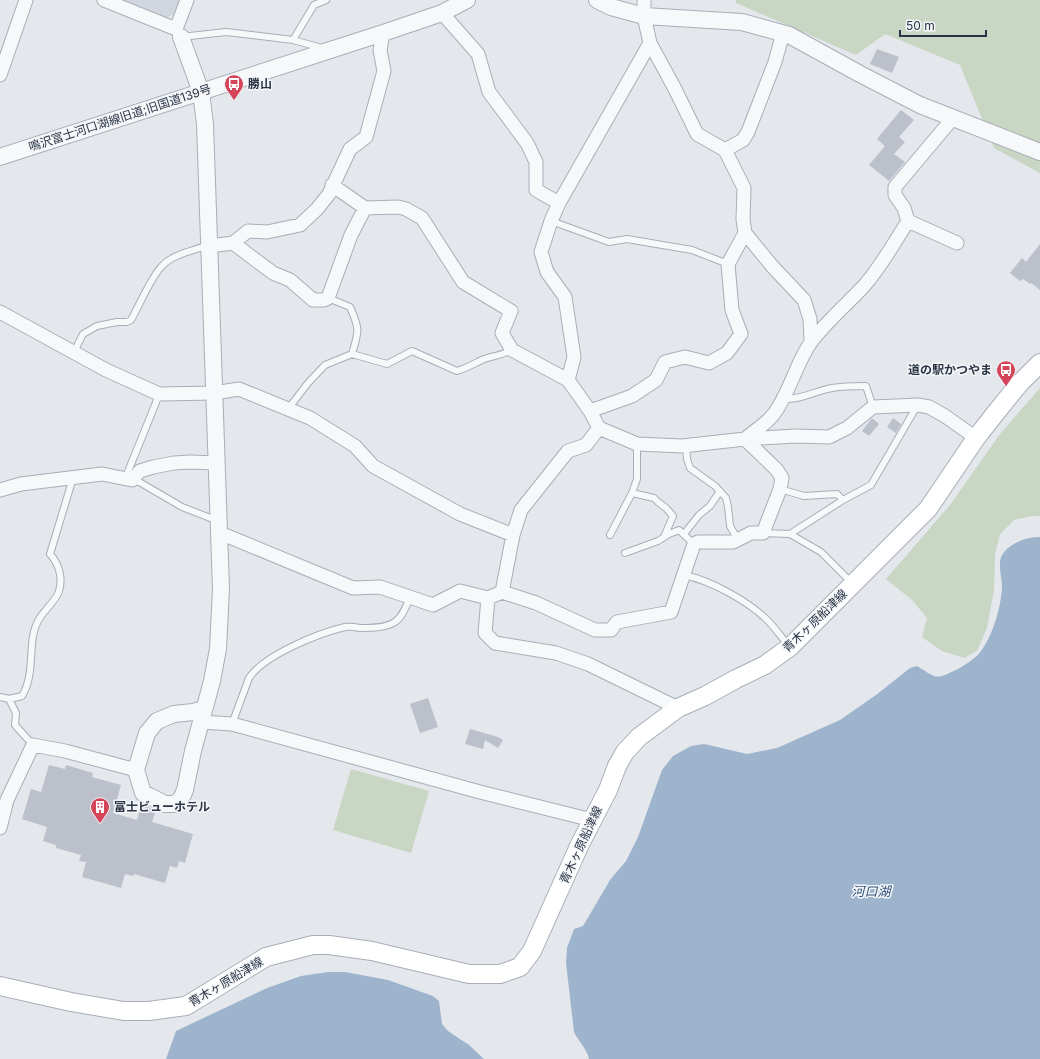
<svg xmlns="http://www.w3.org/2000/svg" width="1040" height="1059" viewBox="0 0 1040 1059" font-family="Inter,'Noto Sans JP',sans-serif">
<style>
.built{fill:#d2d6de}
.green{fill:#c9d6c4}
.water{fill:#9eb4cd}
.building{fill:#bbc0ca}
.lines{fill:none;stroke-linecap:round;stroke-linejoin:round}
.service-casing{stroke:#a8aeb7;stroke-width:8}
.minor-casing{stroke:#a8aeb7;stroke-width:15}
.tertiary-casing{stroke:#a8aeb7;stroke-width:18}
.secondary-casing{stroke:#a8aeb7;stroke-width:20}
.service{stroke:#f7f8fa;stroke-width:6}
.minor{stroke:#f7f8fa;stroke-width:13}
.tertiary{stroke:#f7f8fa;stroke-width:16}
.secondary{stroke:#fff;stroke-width:18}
.labels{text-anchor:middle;stroke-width:3;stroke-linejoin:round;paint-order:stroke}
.poi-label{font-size:12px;font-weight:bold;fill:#2a3445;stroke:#f4f6f9;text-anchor:start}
.street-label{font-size:12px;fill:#2a3445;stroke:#f4f6f9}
.water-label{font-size:13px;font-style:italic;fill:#32527c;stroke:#f4f6f9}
</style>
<rect width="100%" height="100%" fill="#e4e7ec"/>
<!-- built -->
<path class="built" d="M 120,0 L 183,0 L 178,12 L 166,18 Z"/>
<!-- green -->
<path class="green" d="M 736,0 L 1040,0 L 1040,173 L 994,148 L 960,65 L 885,34 L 856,55 L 736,3 Z
M 1040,388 L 1040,516 L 1032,516 L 1014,520 L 1000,534 L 995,554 L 994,590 L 987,628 L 977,651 L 964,658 L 942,651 L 922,637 L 927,618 L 912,600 L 886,579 L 950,505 L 1000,434 Z
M 351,769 L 429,791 L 411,853 L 333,830 Z"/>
<!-- water -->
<path class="water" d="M 1040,537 L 1040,1059 L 589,1059 C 588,1051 578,1040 574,1032 L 566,963 L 567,948 L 574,929 L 583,926 L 610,880 L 626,861 L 638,837 L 662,770 L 673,756 L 691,746 L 704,744 L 747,754 L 777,748 L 840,720 L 876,695 L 910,668 L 917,666 C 938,679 935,680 958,669 C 965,665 972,660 978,655 C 992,639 1001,608 1002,587 C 1002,577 998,567 1001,557 C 1007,544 1027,536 1040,537 Z
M 328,972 L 345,972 L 388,980 L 433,996 L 439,1001 L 442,1024 L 448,1031 L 469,1045 L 484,1059 L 166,1059 L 176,1031 L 267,988 L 301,976 Z"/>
<!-- building -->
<path class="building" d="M 877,49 L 899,57 L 892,73 L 870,64 Z
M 901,110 L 914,120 L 899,137 L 905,142 L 894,154 L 905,162 L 889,181 L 869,165 L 885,146 L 877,139 Z
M 1040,244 L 1040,290 L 1031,283 L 1030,284 L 1023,279 L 1020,281 L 1010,273 L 1022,258 L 1026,262 Z
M 872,418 L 879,424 L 869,436 L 862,431 Z
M 893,418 L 901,424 L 896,433 L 887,427 Z
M 428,698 L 438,727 L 420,733 L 410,704 Z
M 470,729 L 498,737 L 503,740 L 498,748 L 485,740 L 483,749 L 465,744 Z
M 49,765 L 65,769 L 66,765 L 93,773 L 92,777 L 121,785 L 113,813 L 137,820 L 141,805 L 156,810 L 152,822 L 193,834 L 185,863 L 179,861 L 177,868 L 170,866 L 165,883 L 134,874 L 133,876 L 125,874 L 121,888 L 82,877 L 86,862 L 79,861 L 81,855 L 56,848 L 56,845 L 43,841 L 47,827 L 22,819 L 31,789 L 41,792 Z"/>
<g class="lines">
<defs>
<path id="service" d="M 181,37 L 226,32 L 293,40 L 322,48
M 293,40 L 314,5 L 326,0
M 551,221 L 609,242 L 627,239 L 692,250 L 728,264
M 328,298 L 350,307 C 360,329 359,331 352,354
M 74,352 L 83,334 L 97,326 L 117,322 L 127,322 L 131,320 C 139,306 151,277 162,266 C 173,254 193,251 208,245
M 783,399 C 801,400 815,391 832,388 C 843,386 855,386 866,386 L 873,407
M 288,409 L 308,383 L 325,365 L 352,354 L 387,364 L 412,351 L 457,371 C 467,368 475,363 484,359 C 494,356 502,355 512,350
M 686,445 L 687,459 L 690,468 L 715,486 L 726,498 L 728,507 L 730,526 L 738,540
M 125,479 L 155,405 L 159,394
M 132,480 L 141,483 L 182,507 L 218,521
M 780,489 L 804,496 L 837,494 L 843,500
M 632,493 L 654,498 L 658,502 L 666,508 L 673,516 L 664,537
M 763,533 L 790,534 L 821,552 L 852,583
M 684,534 L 699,515 L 710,506 L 720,491
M 790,534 L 843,500 L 871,485 L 917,406
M 610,535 L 632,493 L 637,479 L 637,444
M 625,553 L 658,541 L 669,534 L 679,530 L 694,544
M 683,575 C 711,580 752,603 771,624 C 777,631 783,639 789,646
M 0,697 L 9,699 L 16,713 L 15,725 L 33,745
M 9,699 L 22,696 C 24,692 26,689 27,685 C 34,665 28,640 38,621 C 42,612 57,600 59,591 C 63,578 59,564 50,554 L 73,478
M 232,724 L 249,678 C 264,655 319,633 345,627 C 350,626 355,627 360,628 C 371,628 384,628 393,623 C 402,619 406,606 410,598"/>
<path id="minor" d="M 104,0 L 176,29 L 187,0
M 442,13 L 478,54 L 489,92 L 527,143 L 536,162 L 536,190 L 559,203 L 551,221 L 541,252 L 547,272 L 565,297 L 574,357 L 568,380 L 590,411 L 599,428 L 586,445 L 568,451 L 521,510 L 513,535 L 502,592 L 488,598 L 485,633 L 495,643 L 556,653 L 588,664 L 678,708
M 0,75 L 26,0
M 725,150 L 743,140 L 748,132 L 775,62 L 783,33
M 332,185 L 365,208 L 398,207 L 406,209 L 422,218 L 463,282 L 511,311 L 502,333 L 512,350 L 568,380
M 559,203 L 650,43
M 908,221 L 957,243
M 745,233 L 772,266 L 804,300 L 810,319 L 811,342
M 233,243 L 273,273 L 290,280 L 313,300 L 324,300 L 328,298 L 351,235 L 365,208
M 209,246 L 233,243 L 248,231 L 267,232 L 300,225 L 317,209 L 329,194 L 350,149 L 366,137 L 384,71 L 380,50 L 383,33
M 0,312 L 106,370 L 159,394 L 214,393 L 239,389 L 310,418 L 355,446 L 373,466 L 460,514 L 513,535
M 590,411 L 632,396 L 656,380 L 665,362 L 685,357 L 709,363 L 727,353 L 741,334 L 732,310 L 728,264 L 745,233 L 743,219 L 744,188 L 725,150 L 697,134 L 675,89 L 650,43 L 644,16 L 644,0
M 599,428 L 637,444 L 682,446 L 745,439 L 795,436 L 829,437 L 847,428 L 873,407 L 918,405 L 929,407 L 945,416 L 976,438
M 0,490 L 21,484 L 102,474 L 132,480 L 140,471 L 153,467 L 174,463 L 190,462 L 217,463
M 220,533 L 353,588 L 380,587 L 433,605 L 460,591 L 488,598
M 502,592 L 536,603 L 595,630 L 611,630 L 617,622 L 671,612 L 694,544 L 698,542 L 733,542 L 751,533 L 763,533 L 780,489 L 782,478 L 777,470 L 745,439 C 754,431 766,424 773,415 C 790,393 795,365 811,342 C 826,322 846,305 863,287 C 881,267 894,243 908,221 L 904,208 L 895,195 L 895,187 L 953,118
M 201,722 L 232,724 L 480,792 L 592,820
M 0,828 L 7,800 L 33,745 L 65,751 L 136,770"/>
<path id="tertiary" d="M 597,0 L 611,7 L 644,16 L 742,22 L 789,35 L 860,74 L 920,105 L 1040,152
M 181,37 L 201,92 L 205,124 L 221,589 L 218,649 L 212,681 L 193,751 L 185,790 L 181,799 L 174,804 L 165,804 L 143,793 L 136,770 L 147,733 L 157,721 L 174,714 L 193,712 L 204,709
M 0,157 L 383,33 L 442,13 L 467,0"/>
<path id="secondary" d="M 0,986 L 71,1002 L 124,1011 L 149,1011 L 186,1006 L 266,957 L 313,945 L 329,945 L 372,951 L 469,974 L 500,974 L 520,967 L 532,951 L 580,844 L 608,790 L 617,766 L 625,752 L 639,737 L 678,708 L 705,696 L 736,679 L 765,665 L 790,647 L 928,509 L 976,438 L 994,415 L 1019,384 L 1040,363"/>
</defs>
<!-- service casing -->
<use href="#service" class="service-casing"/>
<!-- minor casing -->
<use href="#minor" class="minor-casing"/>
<!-- tertiary casing -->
<use href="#tertiary" class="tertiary-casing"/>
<!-- secondary casing -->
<use href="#secondary" class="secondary-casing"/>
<!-- service -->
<use href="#service" class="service"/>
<!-- minor -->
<use href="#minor" class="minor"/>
<!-- tertiary -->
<use href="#tertiary" class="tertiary"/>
<!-- secondary -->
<use href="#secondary" class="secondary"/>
</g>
<!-- icons -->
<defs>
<symbol id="bus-pin" viewBox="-11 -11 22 30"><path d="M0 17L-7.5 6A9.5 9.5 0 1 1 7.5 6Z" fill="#d44559" stroke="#f4f6f9"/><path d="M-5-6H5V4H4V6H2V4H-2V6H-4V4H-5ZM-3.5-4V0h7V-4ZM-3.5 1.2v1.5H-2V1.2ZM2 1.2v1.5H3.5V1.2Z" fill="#fff"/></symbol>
<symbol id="building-pin" viewBox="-11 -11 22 30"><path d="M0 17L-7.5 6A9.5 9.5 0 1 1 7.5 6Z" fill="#d44559" stroke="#f4f6f9"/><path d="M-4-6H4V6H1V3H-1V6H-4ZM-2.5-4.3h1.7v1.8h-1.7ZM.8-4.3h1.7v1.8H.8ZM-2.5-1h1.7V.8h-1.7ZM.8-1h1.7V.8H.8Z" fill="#fff"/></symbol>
</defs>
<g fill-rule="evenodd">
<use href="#bus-pin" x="223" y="73" width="22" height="30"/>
<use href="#bus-pin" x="995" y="359" width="22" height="30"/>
<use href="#building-pin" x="89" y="796" width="22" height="30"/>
</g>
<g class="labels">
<!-- poi labels -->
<g class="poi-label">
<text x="248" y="88">勝山</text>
<text x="992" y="374" text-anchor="end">道の駅かつやま</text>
<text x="114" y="811">富士ビューホテル</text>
</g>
<!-- street labels -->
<g class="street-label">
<text transform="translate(120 118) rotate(-18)" y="4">鳴沢富士河口湖線旧道;旧国道139号</text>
<text transform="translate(815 621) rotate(-44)" y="4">青木ヶ原船津線</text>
<text transform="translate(581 845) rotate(-65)" y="4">青木ヶ原船津線</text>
<text transform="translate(226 982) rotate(-31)" y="4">青木ヶ原船津線</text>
</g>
<!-- water labels -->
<g class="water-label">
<text x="871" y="896">河口湖</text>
</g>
</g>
<!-- scale -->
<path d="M900 30v6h86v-6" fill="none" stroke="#2a3445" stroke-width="2"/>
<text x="906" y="30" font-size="12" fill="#2a3445" stroke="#f4f6f9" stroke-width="3" paint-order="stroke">50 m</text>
</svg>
